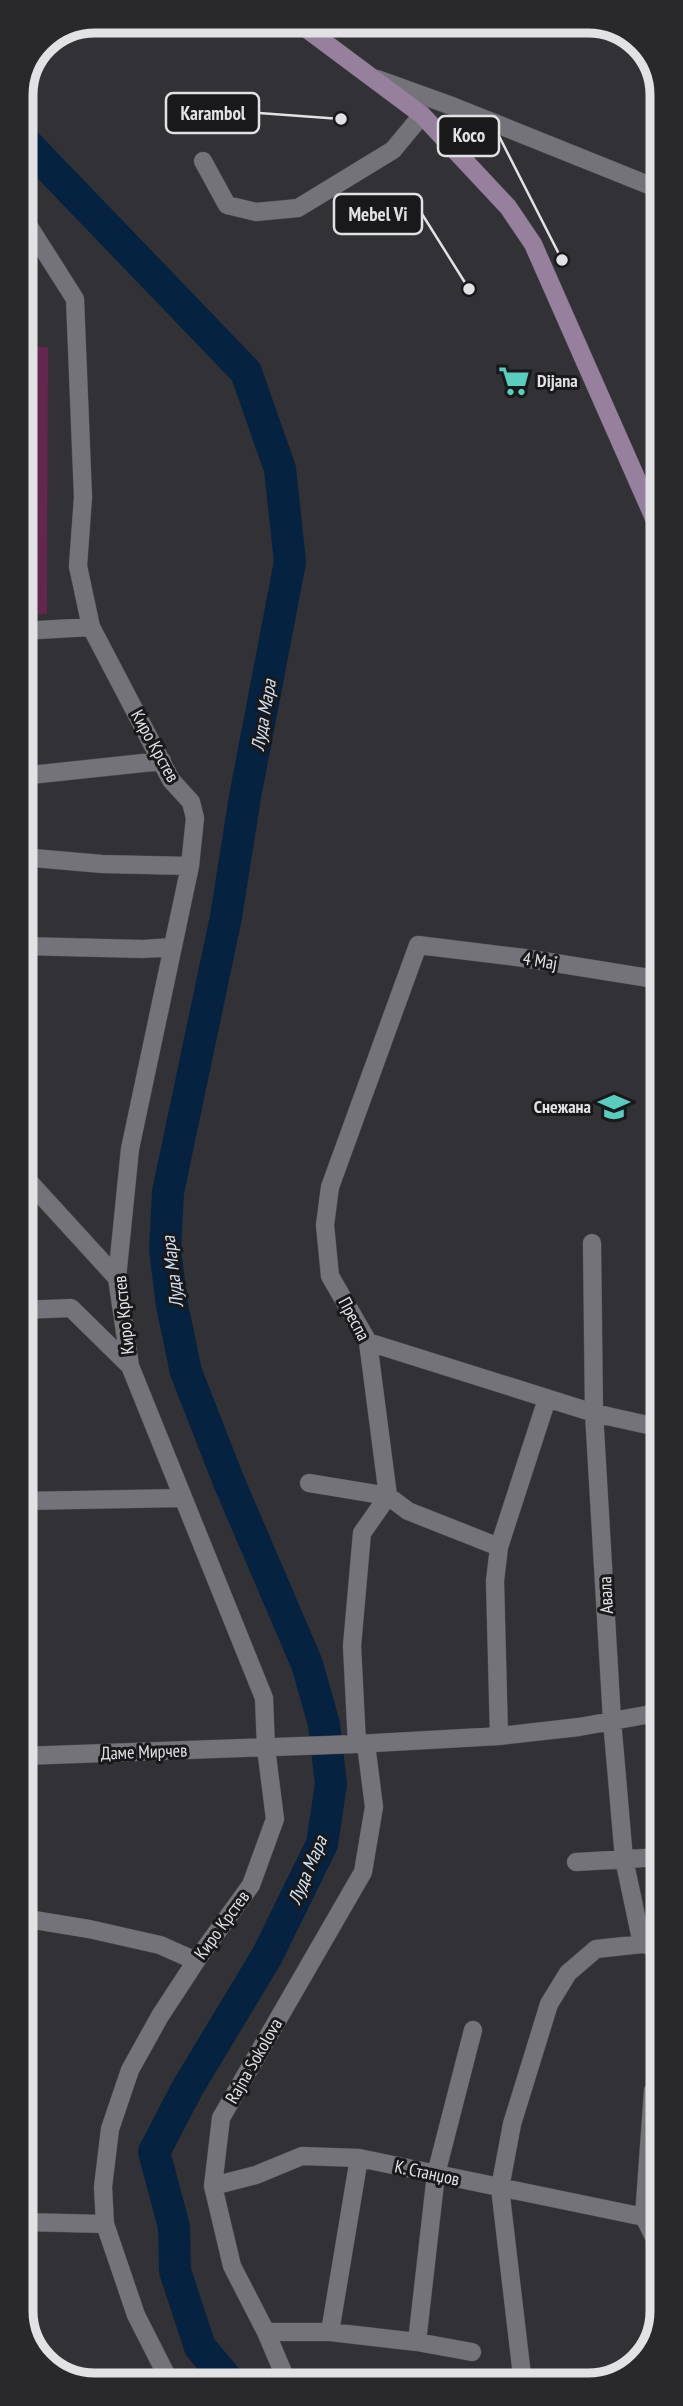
<svg xmlns="http://www.w3.org/2000/svg" width="683" height="2406" viewBox="0 0 683 2406" font-family="'PT Sans Narrow',sans-serif">
<style>
.green{fill:#63264f}
.lines{fill:none;stroke-linecap:round;stroke-linejoin:round}
.river{stroke:#052340;stroke-width:32}
.minor-casing{stroke:#4e4c51;stroke-width:19}
.secondary-casing{stroke:#4e4c51;stroke-width:19}
.minor{stroke:#747379;stroke-width:18}
.secondary{stroke:#96809e;stroke-width:18}
.labels{text-anchor:middle;stroke-width:6;stroke-linejoin:round;paint-order:stroke}
.poi-label{font-size:18px;font-weight:bold;fill:#e2e1e4;stroke:#19191b;text-anchor:start}
.street-label{font-size:18px;fill:#e2e1e4;stroke:#19191b}
.water-label{font-size:19px;font-style:italic;fill:#d4e3f3;stroke:#19191b}
.rim{fill:none;stroke:#e2e1e4;stroke-width:9}
.leader{fill:none;stroke:#e2e1e4;stroke-width:2.5}
.callout-dot{fill:#e2e1e4;stroke:#19191b;stroke-width:2.5}
.callout{fill:#19191b;stroke:#e2e1e4;stroke-width:2.5}
.callout-label{font-size:19px;text-anchor:middle;font-weight:bold;fill:#e2e1e4}
</style>
<rect width="100%" height="100%" fill="#323135"/>
<!-- green -->
<path class="green" d="M 21,347 L 48,347 L 47,614 L 21,614 Z"/>
<g class="lines">
<!-- river -->
<path class="river" d="M 21,138 L 246,372 L 280,469 L 290,562 L 245,797 L 226,917 L 168,1192 L 165,1250 L 172,1305 L 186,1372 L 229,1482 L 307,1664 L 324,1724 L 331,1784 L 322,1844 L 267,1956 L 188,2087 L 154,2152 L 174,2227 L 175,2271 L 200,2347 L 231,2384"/>
<defs>
<path id="minor" d="M 631,37 L 660,84
M 377,79 L 452,106 L 661,190
M 203,161 L 227,205 L 256,212 L 298,208 L 393,150 L 422,115
M 21,214 L 75,299 L 83,497 L 78,566 L 91,627 L 171,780 L 191,802 L 195,818 L 190,866 L 130,1149 L 117,1278 L 130,1366 L 264,1698 L 266,1748 L 275,1819 L 251,1885 L 196,1961 L 160,2016 L 130,2070 L 110,2129 L 103,2187 L 105,2224 L 136,2315 L 171,2384
M 21,631 L 91,627
M 21,776 L 162,761
M 22,857 L 102,864 L 190,866
M 22,946 L 143,949 L 172,947
M 22,1174 L 117,1278
M 592,1243 L 594,1413 L 612,1720 L 624,1859 L 642,1944
M 22,1310 L 71,1308 L 130,1366
M 368,1342 L 594,1413 L 661,1428
M 309,1483 L 388,1496 L 408,1511 L 499,1547
M 22,1501 L 182,1498
M 499,1736 L 495,1581 L 499,1547 L 547,1399
M 357,1744 L 352,1646 L 362,1533 L 388,1496 L 368,1342 L 330,1276 L 325,1225 L 330,1187 L 418,945 L 524,958 L 661,980
M 22,1756 L 357,1744 L 499,1736 L 579,1727 L 662,1712
M 576,1862 L 662,1857
M 22,1918 L 89,1929 L 160,1945 L 196,1961
M 662,2086 L 653,2091 L 644,2217 L 656,2241 L 662,2272
M 213,2186 L 256,2175 L 302,2156 L 359,2158 L 644,2217
M 22,2222 L 105,2224
M 266,2332 L 330,2332 L 417,2342 L 472,2352
M 330,2332 L 359,2158
M 417,2342 L 436,2174 L 473,2030
M 288,2384 L 266,2332 L 232,2266 L 213,2186 L 221,2118 L 363,1872 L 374,1807 L 366,1744
M 523,2384 L 500,2188 L 512,2124 L 549,2004 L 568,1973 L 596,1949 L 642,1944 L 662,1948"/>
<path id="secondary" d="M 296,21 L 422,115 L 508,207 L 533,244 L 661,534"/>
</defs>
<!-- minor casing -->
<use href="#minor" class="minor-casing"/>
<!-- secondary casing -->
<use href="#secondary" class="secondary-casing"/>
<!-- minor -->
<use href="#minor" class="minor"/>
<!-- secondary -->
<use href="#secondary" class="secondary"/>
</g>
<!-- icons -->
<defs>
<symbol id="supermarket-bare" viewBox="-9 -9 18 18"><path d="M-6-5.5h2.5l.6 2H6L4.5 2H-2.5L-4.4-4H-6ZM-1.5 3.2a1.3 1.3 0 1 0 .1 0ZM3 3.2a1.3 1.3 0 1 0 .1 0Z" fill="#59cebe" stroke="#19191b" stroke-width="2.5" paint-order="stroke"/></symbol>
<symbol id="school-bare" viewBox="-9 -9 18 18"><path d="M0-5L7-2L0 1L-7-2ZM-4 1L0 2.5L4 1V4Q0 6-4 4Z" fill="#59cebe" stroke="#19191b" stroke-width="2.5" paint-order="stroke"/></symbol>
</defs>
<g fill-rule="evenodd">
<use href="#supermarket-bare" x="492" y="359" width="44" height="44"/>
<use href="#school-bare" x="592" y="1085" width="44" height="44"/>
</g>
<g class="labels">
<!-- poi labels -->
<g class="poi-label">
<text x="537" y="387">Dijana</text>
<text x="591" y="1113" text-anchor="end">Снежана</text>
</g>
<!-- street labels -->
<g class="street-label">
<text transform="translate(155 746) rotate(61)" y="6">Киро Крстев</text>
<text transform="translate(540 961) rotate(9)" y="6">4 Мај</text>
<text transform="translate(124 1315) rotate(-96)" y="6">Киро Крстев</text>
<text transform="translate(354 1319) rotate(62)" y="6">Преспа</text>
<text transform="translate(606 1595) rotate(-93)" y="6">Авала</text>
<text transform="translate(144 1752) rotate(-2)" y="6">Даме Мирчев</text>
<text transform="translate(222 1925) rotate(-54)" y="6">Киро Крстев</text>
<text transform="translate(254 2061) rotate(-60)" y="6">Rajna Sokolova</text>
<text transform="translate(427 2173) rotate(12)" y="6">К. Станџов</text>
</g>
<!-- water labels -->
<g class="water-label">
<text transform="translate(263 715) rotate(-80)" y="7">Луда Мара</text>
<text transform="translate(172 1272) rotate(-97)" y="7">Луда Мара</text>
<text transform="translate(307 1870) rotate(-67)" y="7">Луда Мара</text>
</g>
</g>
<!-- crop -->
<path d="M0 0H683V2406H0ZM95 33H588A62 62 0 0 1 650 95V2311A62 62 0 0 1 588 2373H95A62 62 0 0 1 33 2311V95A62 62 0 0 1 95 33Z" fill="#29292b" fill-rule="evenodd"/>
<path class="rim" d="M95 33H588A62 62 0 0 1 650 95V2311A62 62 0 0 1 588 2373H95A62 62 0 0 1 33 2311V95A62 62 0 0 1 95 33Z"/>
<!-- callouts -->
<path class="leader" d="M341 119L259 113M562 260L499 136M469 289L422 214"/>
<g class="callout-dot">
<circle cx="341" cy="119" r="7"/>
<circle cx="562" cy="260" r="7"/>
<circle cx="469" cy="289" r="7"/>
</g>
<g class="callout">
<rect x="166" y="93" width="93" height="40" rx="7"/>
<rect x="438" y="116" width="61" height="40" rx="7"/>
<rect x="334" y="194" width="88" height="40" rx="7"/>
</g>
<g class="callout-label">
<text x="213" y="120">Karambol</text>
<text x="469" y="142">Koco</text>
<text x="378" y="221">Mebel Vi</text>
</g>
</svg>
